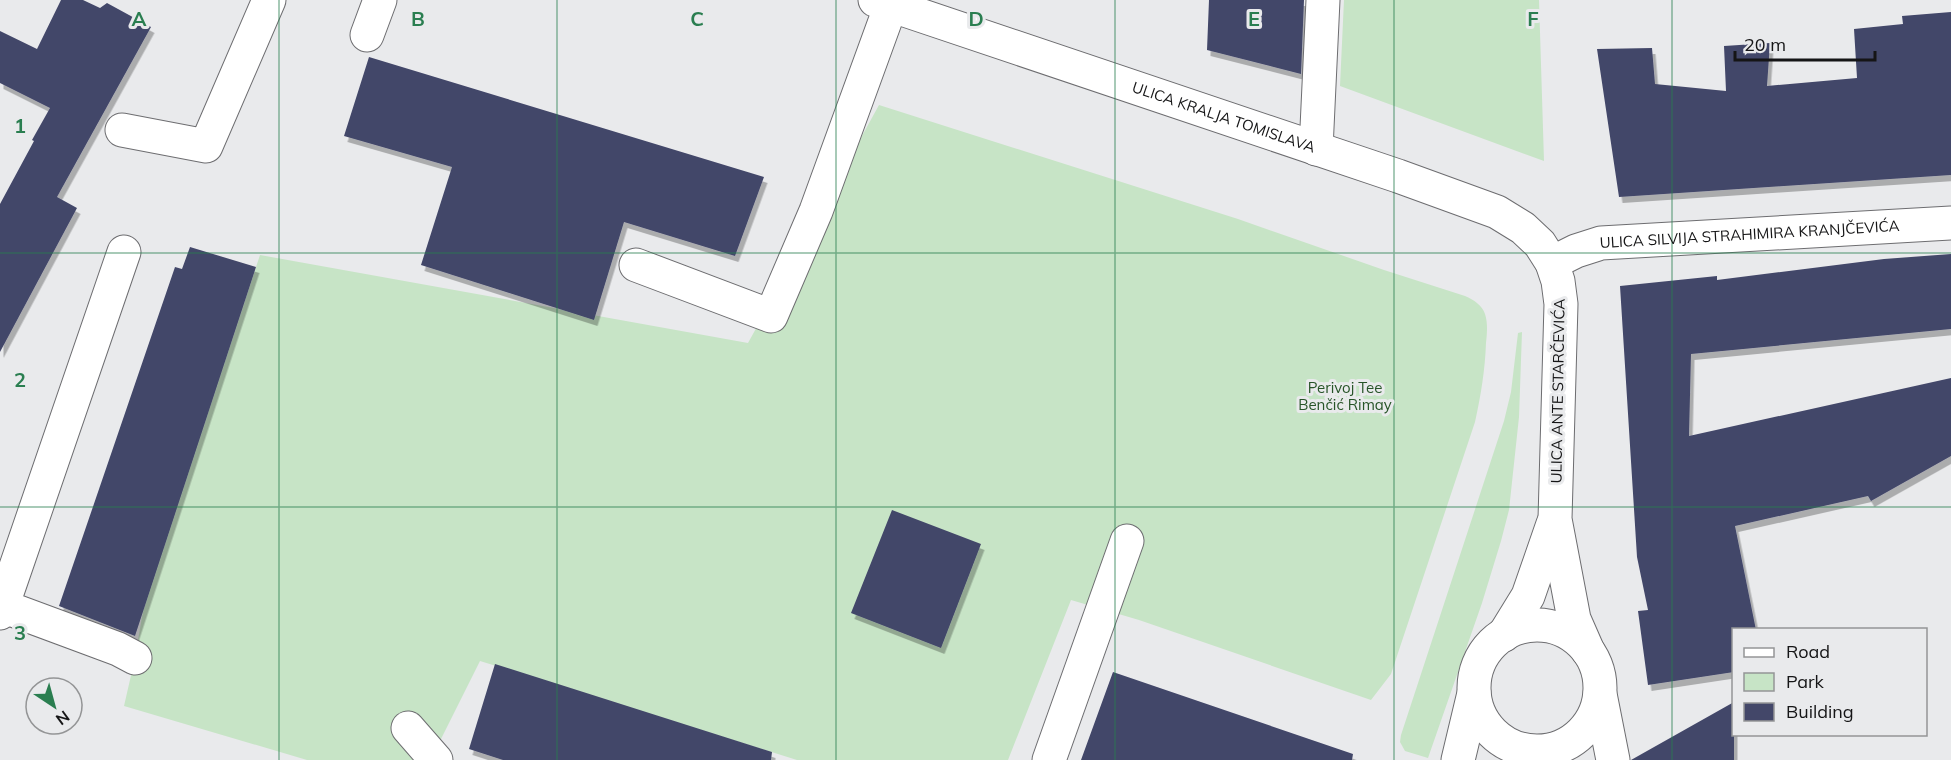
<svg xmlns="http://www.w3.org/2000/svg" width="1951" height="760" viewBox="0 0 1951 760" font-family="Mulish,sans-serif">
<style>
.green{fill:#c7e4c6}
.building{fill:#434769;filter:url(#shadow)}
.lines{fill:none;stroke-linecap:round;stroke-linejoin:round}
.minor-casing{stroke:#6d6d70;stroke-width:35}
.minor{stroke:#fff;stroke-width:33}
.grid{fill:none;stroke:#2a7e50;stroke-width:1.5;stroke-opacity:0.55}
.labels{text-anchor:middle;stroke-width:6;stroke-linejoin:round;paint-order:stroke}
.street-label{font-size:15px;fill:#151516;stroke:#e9eaec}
.park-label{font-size:15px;fill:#275428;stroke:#e9eaec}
.grid-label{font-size:20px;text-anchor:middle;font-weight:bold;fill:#2a7e50;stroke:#e9eaec;stroke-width:6;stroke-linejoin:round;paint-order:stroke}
</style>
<defs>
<filter id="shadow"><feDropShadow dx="3.5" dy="6" stdDeviation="0" flood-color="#0004"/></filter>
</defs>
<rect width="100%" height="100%" fill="#e9eaec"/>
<!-- green -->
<path class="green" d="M 1344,0 L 1539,0 L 1544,161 L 1340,86 Z
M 879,105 L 1238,219 L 1384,270 L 1465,296 C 1474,300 1482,305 1485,314 C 1488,323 1487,334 1486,343 C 1485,370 1481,395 1475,422 L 1391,674 L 1371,700 L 1139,620 L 1071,600 L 1008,760 L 797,760 L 480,661 L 439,743 L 433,760 L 307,760 L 124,706 L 135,658 L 144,605 L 260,255 L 748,343 Z
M 1522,332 L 1519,417 L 1509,510 L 1501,541 L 1482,603 L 1428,758 L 1405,751 L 1400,742 L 1401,735 L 1504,421 L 1511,392 L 1518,333 Z"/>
<!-- building -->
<path class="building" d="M 61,0 L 83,0 L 100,8 L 107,3 L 151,27 L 57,197 L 77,208 L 0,352 L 0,204 L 34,141 L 32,140 L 50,108 L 0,83 L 0,31 L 37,49 Z
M 1209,0 L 1304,0 L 1301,74 L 1207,50 Z
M 1951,12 L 1951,175 L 1619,197 L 1597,49 L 1652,48 L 1655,84 L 1726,91 L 1724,46 L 1770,43 L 1767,86 L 1857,78 L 1854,29 L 1903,24 L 1902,16 Z
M 369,57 L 764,177 L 735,256 L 624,222 L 594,320 L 421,265 L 452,167 L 344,136 Z
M 190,247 L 256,267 L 135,636 L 59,606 L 175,267 L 182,269 Z
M 1951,254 L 1951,329 L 1691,354 L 1689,436 L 1951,378 L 1951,456 L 1871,501 L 1868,496 L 1735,526 L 1756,630 L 1734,630 L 1734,672 L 1648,685 L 1638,611 L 1648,610 L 1637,557 L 1620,286 L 1717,276 L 1717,280 L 1884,259 Z
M 892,510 L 981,544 L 941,648 L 851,613 Z
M 495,664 L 772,752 L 771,760 L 503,760 L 469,749 Z
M 1113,672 L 1353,754 L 1352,760 L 1081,760 Z
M 1734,702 L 1734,760 L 1631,760 Z"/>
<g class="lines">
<defs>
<g id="minor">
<path id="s1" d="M 875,0 L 1398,176 L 1497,212 L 1523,228 L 1540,244 L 1552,263 L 1558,281 L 1561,304 L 1555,519 L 1574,619 L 1588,651"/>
<path d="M 367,35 L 380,0"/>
<path d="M 122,130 L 206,146 L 269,0"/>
<path d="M 1316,149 L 1323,0"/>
<path id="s2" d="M 1552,263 L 1576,251 L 1601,243 L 1951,223"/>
<path d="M 636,265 L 771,316 L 816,211 L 891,5"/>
<path d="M 2,606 L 118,649 L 135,658"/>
<path d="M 0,613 L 124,252"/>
<circle cx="1537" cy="688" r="63"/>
<path d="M 1504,635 L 1528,596 L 1553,524"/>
<path d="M 1600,694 L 1613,760"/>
<path d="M 408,728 L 436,760"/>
<path d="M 1049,760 L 1127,541"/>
<path d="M 1458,760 L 1474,693"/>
</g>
</defs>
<!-- minor casing -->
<use href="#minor" class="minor-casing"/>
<!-- minor -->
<use href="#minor" class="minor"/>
</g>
<!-- grid -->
<path class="grid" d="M 279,0 L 279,760M 557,0 L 557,760M 836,0 L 836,760M 1115,0 L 1115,760M 1394,0 L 1394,760M 1672,0 L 1672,760M 0,253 L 1951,253M 0,507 L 1951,507"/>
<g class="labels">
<!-- street labels -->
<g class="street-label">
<text dy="5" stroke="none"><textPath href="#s1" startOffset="368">ULICA KRALJA TOMISLAVA</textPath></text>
<text dy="5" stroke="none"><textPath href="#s2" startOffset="202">ULICA SILVIJA STRAHIMIRA KRANJČEVIĆA</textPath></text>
<text transform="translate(1558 391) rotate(-89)" y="5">ULICA ANTE STARČEVIĆA</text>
</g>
<!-- park labels -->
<g class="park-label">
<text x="1345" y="393">Perivoj Tee<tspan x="1345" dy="17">Benčić Rimay</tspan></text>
</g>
</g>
<g class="grid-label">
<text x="139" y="26">A</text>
<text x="418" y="26">B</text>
<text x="697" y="26">C</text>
<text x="976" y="26">D</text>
<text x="1254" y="26">E</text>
<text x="1533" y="26">F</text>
<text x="20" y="133">1</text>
<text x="20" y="387">2</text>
<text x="20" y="640">3</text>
</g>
<!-- legend -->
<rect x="1732" y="628" width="195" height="108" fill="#e9eaec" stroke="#949596" stroke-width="1.5"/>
<rect x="1744" y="648" width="30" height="9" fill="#ffffff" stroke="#949596" stroke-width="1.5"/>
<text x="1786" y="658" font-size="18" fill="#151516">Road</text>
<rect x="1744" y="673" width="30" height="18" fill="#c7e4c6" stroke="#949596" stroke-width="1.5"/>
<text x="1786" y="688" font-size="18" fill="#151516">Park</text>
<rect x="1744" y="703" width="30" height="18" fill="#434769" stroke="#949596" stroke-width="1.5"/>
<text x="1786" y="718" font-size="18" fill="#151516">Building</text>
<!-- north arrow -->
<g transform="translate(54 706) rotate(144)"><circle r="28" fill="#e9eaec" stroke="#949596" stroke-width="1.5"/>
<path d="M0-4.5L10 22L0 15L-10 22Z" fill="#2a7e50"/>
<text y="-9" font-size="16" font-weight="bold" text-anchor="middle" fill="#151516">N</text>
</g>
<!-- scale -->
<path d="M1735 51v9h140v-9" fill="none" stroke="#151516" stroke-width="3"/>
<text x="1744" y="51" font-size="18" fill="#151516" stroke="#e9eaec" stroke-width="4.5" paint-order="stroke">20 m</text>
</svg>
